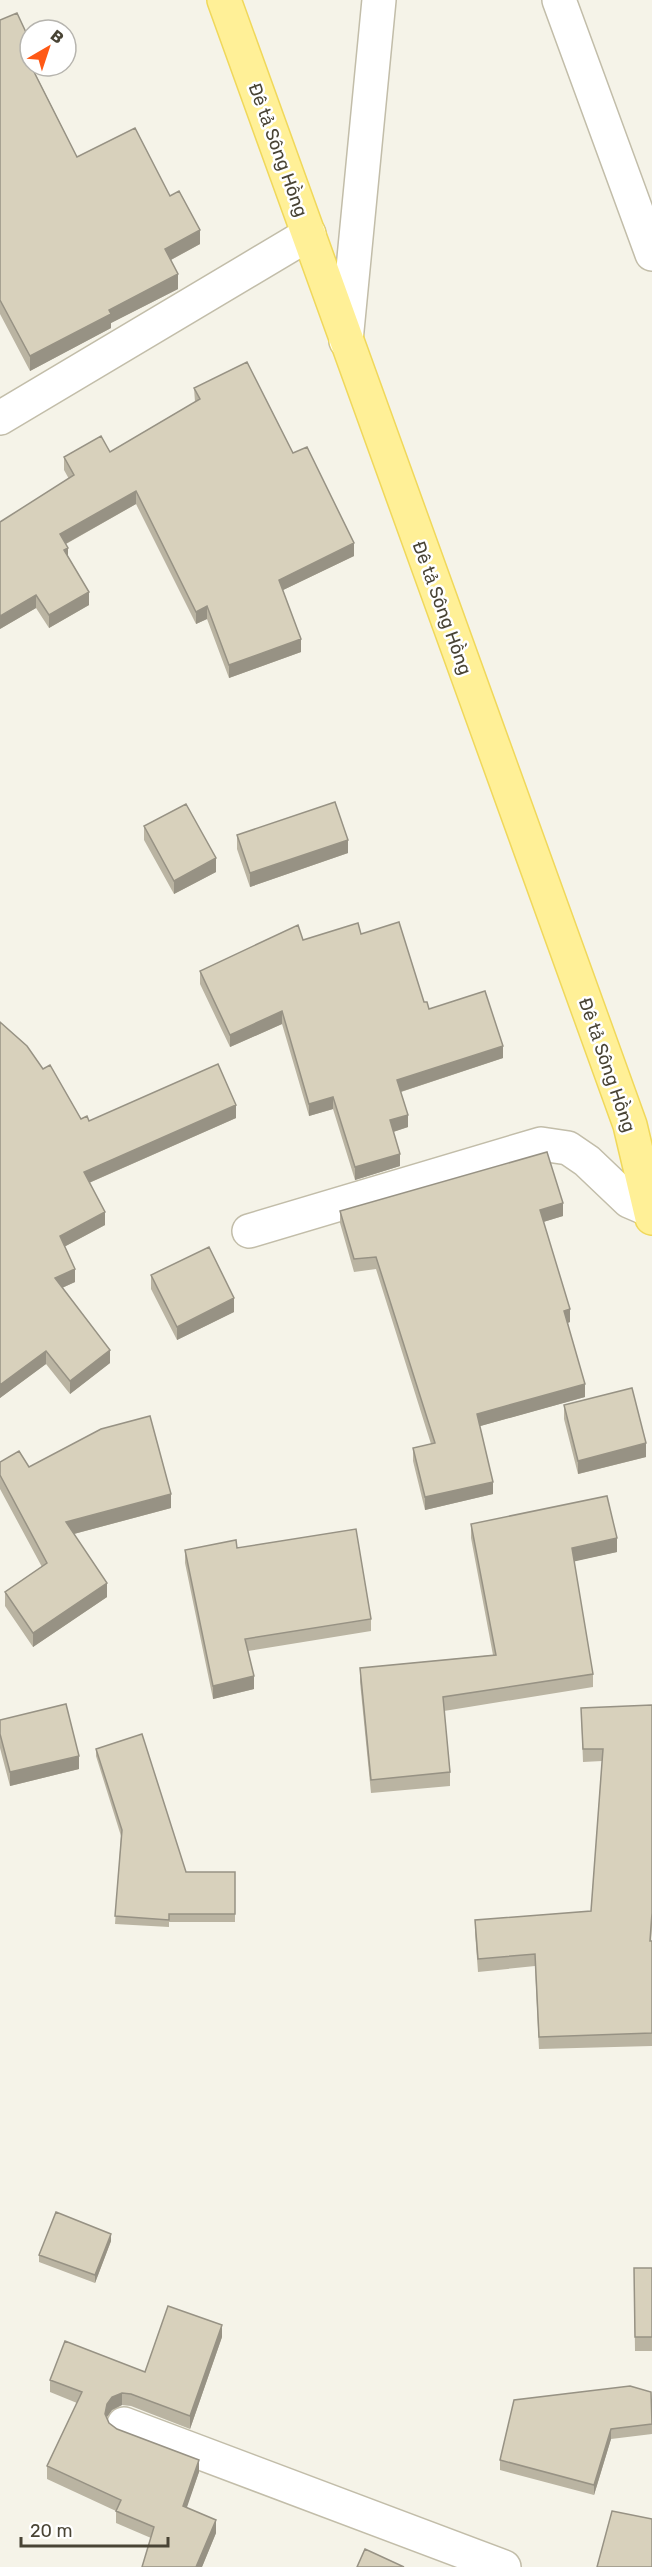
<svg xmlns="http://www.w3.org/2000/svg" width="652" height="2567" viewBox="0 0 652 2567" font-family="Rubik,sans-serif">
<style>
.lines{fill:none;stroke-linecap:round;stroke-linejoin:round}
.street-casing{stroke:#c2bda9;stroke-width:36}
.primary-casing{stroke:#f0d85b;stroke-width:36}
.street{stroke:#fff;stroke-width:33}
.primary{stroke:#fff097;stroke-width:33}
.wall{fill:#bab4a2}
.shaded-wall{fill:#979284}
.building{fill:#d8d1bc;stroke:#979284;stroke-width:1.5}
.labels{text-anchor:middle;stroke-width:5;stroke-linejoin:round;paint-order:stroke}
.street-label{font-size:18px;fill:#494435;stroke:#fff}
</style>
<rect width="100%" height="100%" fill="#f5f3e8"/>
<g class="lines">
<defs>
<path id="street" d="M 559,0 L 652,254
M 346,341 L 379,0
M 0,418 L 309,234
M 249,1231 L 541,1144 L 568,1148 L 587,1161 L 629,1201 L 650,1210
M 124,2424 L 504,2567"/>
<path id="primary" d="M 224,0 L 630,1125 L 652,1218"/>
</defs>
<!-- street casing -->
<use href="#street" class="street-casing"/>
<!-- primary casing -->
<use href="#primary" class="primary-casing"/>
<!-- street -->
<use href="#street" class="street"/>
<!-- primary -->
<use href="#primary" class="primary"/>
</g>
<!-- wall -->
<path class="wall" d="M 0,20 L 37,66 L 37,72 L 35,73 L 77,157 L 170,196 L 200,244 L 171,260 L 178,289 L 111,323 L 111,328 L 30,371 L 0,314 Z
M 194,388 L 293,453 L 354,556 L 283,590 L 301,652 L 229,678 L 207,619 L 196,624 L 136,504 L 66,544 L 68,557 L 89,605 L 49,628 L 36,608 L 0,629 L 69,479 L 64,470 L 64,457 L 110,452 L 195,402 Z
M 144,826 L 216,872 L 174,894 L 144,840 Z
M 237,835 L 348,853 L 250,887 L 237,849 Z
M 361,934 L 429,1009 L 503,1058 L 401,1092 L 408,1127 L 393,1132 L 400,1166 L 355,1180 L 333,1109 L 309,1116 L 282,1024 L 230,1047 L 200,984 L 200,971 L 303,940 Z
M 0,1022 L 81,1119 L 89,1121 L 236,1118 L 89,1183 L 105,1225 L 64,1247 L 75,1282 L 62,1288 L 110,1363 L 70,1394 L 46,1364 L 0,1398 Z
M 340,1211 L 563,1216 L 543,1222 L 570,1322 L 568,1323 L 585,1397 L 480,1426 L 493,1494 L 425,1510 L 413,1461 L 413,1448 L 431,1444 L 376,1269 L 354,1272 L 340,1223 Z
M 151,1275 L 234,1312 L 177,1340 L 151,1289 Z
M 564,1405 L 646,1457 L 578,1474 L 564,1419 Z
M 0,1462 L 29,1467 L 171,1508 L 74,1534 L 107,1597 L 33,1647 L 5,1606 L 5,1592 L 42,1567 L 0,1489 Z
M 471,1524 L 617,1552 L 574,1561 L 593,1674 L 593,1687 L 444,1711 L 450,1772 L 450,1786 L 371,1793 L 360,1682 L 360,1668 L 493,1655 L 471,1538 Z
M 237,1548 L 371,1619 L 371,1631 L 248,1651 L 254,1689 L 213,1699 L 185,1563 L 185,1550 Z
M 652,1705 L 652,1926 L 651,1941 L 652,1941 L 652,2046 L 539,2049 L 535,1966 L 478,1972 L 475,1932 L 475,1920 L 591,1911 L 602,1761 L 583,1762 L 581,1708 Z
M 0,1720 L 79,1769 L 10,1786 L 0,1748 Z
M 96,1749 L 186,1872 L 235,1872 L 235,1922 L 169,1922 L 169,1927 L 115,1924 L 121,1836 L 96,1756 Z
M 111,2241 L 95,2283 L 39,2262 L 39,2255 Z
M 634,2268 L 652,2268 L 652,2351 L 635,2351 Z
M 222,2337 L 190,2429 L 131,2406 L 122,2405 L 112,2410 L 107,2417 L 109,2423 L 117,2429 L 199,2472 L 186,2508 L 216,2533 L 202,2567 L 142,2567 L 151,2538 L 116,2523 L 116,2511 L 47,2479 L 47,2466 L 77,2403 L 50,2392 L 50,2380 L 145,2372 Z
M 652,2400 L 652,2434 L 611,2439 L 594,2495 L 500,2470 L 500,2460 Z"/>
<!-- shaded-wall -->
<path class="shaded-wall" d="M 29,61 L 30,61 L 30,66 L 37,66 L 37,72 L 29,76 Z
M 200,230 L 200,244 L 165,263 L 165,249 Z
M 178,274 L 178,289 L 111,323 L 111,328 L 30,371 L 30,356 L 109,310 Z
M 136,491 L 136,504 L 60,547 L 60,534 Z
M 354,543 L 354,556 L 279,592 L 279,580 Z
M 68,548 L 68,561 L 64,550 Z
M 89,592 L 89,605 L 49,628 L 49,615 Z
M 36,595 L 36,608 L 0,629 L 0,616 Z
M 207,606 L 207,619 L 196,624 L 196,612 Z
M 301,639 L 301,652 L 229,678 L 229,665 Z
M 348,840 L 348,853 L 250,887 L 250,873 Z
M 216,858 L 216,872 L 174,894 L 174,881 Z
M 282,1011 L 282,1024 L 230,1047 L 230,1035 Z
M 503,1046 L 503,1058 L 397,1093 L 397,1080 Z
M 333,1097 L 333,1109 L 309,1116 L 309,1104 Z
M 236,1105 L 236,1118 L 84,1185 L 84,1172 Z
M 408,1115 L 408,1127 L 390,1133 L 390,1120 Z
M 400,1154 L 400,1166 L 355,1180 L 355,1167 Z
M 563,1203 L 563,1216 L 540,1223 L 540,1210 Z
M 105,1212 L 105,1225 L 60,1249 L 60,1236 Z
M 75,1269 L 75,1282 L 55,1291 L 55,1278 Z
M 234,1298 L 234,1312 L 177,1340 L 177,1327 Z
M 570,1309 L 570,1322 L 564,1324 L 564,1311 Z
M 110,1350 L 110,1363 L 70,1394 L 70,1381 Z
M 46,1351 L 46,1364 L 0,1398 L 0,1385 Z
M 585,1384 L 585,1397 L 477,1427 L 477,1414 Z
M 646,1443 L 646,1457 L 578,1474 L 578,1461 Z
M 493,1482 L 493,1494 L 425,1510 L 425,1497 Z
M 171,1494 L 171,1508 L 66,1536 L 66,1522 Z
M 617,1538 L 617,1552 L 572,1562 L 572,1548 Z
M 107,1583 L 107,1597 L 33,1647 L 33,1633 Z
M 254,1676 L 254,1689 L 213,1699 L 213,1686 Z
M 79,1756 L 79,1769 L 10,1786 L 10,1772 Z
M 111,2234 L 111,2241 L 95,2283 L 95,2275 Z
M 222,2325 L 222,2337 L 190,2429 L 190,2416 Z
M 122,2393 L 122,2405 L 112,2410 L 107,2417 L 105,2414 L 107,2404 L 112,2397 Z
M 611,2429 L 611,2439 L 594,2495 L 594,2485 Z
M 199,2460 L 199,2472 L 183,2519 L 183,2506 Z
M 216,2520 L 216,2533 L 202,2567 L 196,2567 Z"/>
<!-- building -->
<path class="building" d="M 17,13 L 30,41 L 30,61 L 29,61 L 30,66 L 31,66 L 77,157 L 135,128 L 170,196 L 179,191 L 200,230 L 165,249 L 178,274 L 109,310 L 111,314 L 30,356 L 0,300 L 0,20 Z
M 247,362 L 293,453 L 307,447 L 354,543 L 279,580 L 301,639 L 229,665 L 207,606 L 196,612 L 136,491 L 60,534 L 68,548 L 64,550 L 89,592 L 49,615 L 36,595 L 0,616 L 0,522 L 74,475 L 64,457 L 101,436 L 110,452 L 200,399 L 194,388 Z
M 335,802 L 348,840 L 250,873 L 237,835 Z
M 186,804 L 216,858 L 174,881 L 144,826 Z
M 399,922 L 424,1002 L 427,1002 L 429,1009 L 485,991 L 503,1046 L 397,1080 L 408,1115 L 390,1120 L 400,1154 L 355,1167 L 333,1097 L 309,1104 L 282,1011 L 230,1035 L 200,971 L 298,925 L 303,940 L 358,923 L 361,934 Z
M 0,1022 L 27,1046 L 43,1069 L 50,1065 L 81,1119 L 87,1116 L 89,1121 L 218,1064 L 236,1105 L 84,1172 L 105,1212 L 60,1236 L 75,1269 L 55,1278 L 110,1350 L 70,1381 L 46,1351 L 0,1385 Z
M 547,1152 L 563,1203 L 540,1210 L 570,1309 L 564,1311 L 585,1384 L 477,1414 L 493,1482 L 425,1497 L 413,1448 L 435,1443 L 376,1257 L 354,1259 L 340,1211 Z
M 209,1247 L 234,1298 L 177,1327 L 151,1275 Z
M 632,1388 L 646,1443 L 578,1461 L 564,1405 Z
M 150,1416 L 171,1494 L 66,1522 L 107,1583 L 33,1633 L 5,1592 L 47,1563 L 0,1475 L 0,1462 L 19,1451 L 29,1467 L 101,1429 Z
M 607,1496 L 617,1538 L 572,1548 L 593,1674 L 443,1697 L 450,1772 L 371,1780 L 360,1668 L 496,1655 L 471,1524 Z
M 356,1529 L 371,1619 L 245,1639 L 254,1676 L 213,1686 L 185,1550 L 236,1540 L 237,1548 Z
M 66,1704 L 79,1756 L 10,1772 L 0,1734 L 0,1720 Z
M 652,1705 L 652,1913 L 650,1941 L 652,1941 L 652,2033 L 539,2037 L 535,1954 L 478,1959 L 475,1920 L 591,1911 L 603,1749 L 583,1749 L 581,1708 Z
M 142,1734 L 186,1872 L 235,1872 L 235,1914 L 169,1914 L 169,1920 L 115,1916 L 122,1830 L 96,1749 Z
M 56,2212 L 111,2234 L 95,2275 L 39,2255 Z
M 634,2268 L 652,2268 L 652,2337 L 635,2337 Z
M 168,2306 L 222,2325 L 190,2416 L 131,2394 L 122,2393 L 112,2397 L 107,2404 L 105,2414 L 109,2423 L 117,2429 L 199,2460 L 183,2506 L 216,2520 L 196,2567 L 142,2567 L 154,2527 L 116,2511 L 121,2500 L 47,2466 L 82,2392 L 50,2380 L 65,2341 L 145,2372 Z
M 630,2386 L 651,2392 L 652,2424 L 611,2429 L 594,2485 L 500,2460 L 514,2400 Z
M 612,2511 L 652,2519 L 652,2567 L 597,2567 Z
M 365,2549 L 404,2567 L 357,2567 Z"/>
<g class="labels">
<!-- street labels -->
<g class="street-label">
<text transform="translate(278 150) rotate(70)" y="6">Đê tả Sông Hồng</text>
<text transform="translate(442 608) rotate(70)" y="6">Đê tả Sông Hồng</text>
<text transform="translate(607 1065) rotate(71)" y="6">Đê tả Sông Hồng</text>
</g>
</g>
<!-- north arrow -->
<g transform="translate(48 48) rotate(39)"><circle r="28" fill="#ffffff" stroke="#b6b4ae" stroke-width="1.5"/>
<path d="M0-4.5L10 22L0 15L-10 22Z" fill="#ff5915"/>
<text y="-9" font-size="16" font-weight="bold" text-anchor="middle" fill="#494435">B</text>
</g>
<!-- scale -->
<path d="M21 2537v9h147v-9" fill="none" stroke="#494435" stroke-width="3"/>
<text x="30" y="2537" font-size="18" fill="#494435" stroke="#ffffff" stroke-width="4.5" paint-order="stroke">20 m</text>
</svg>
